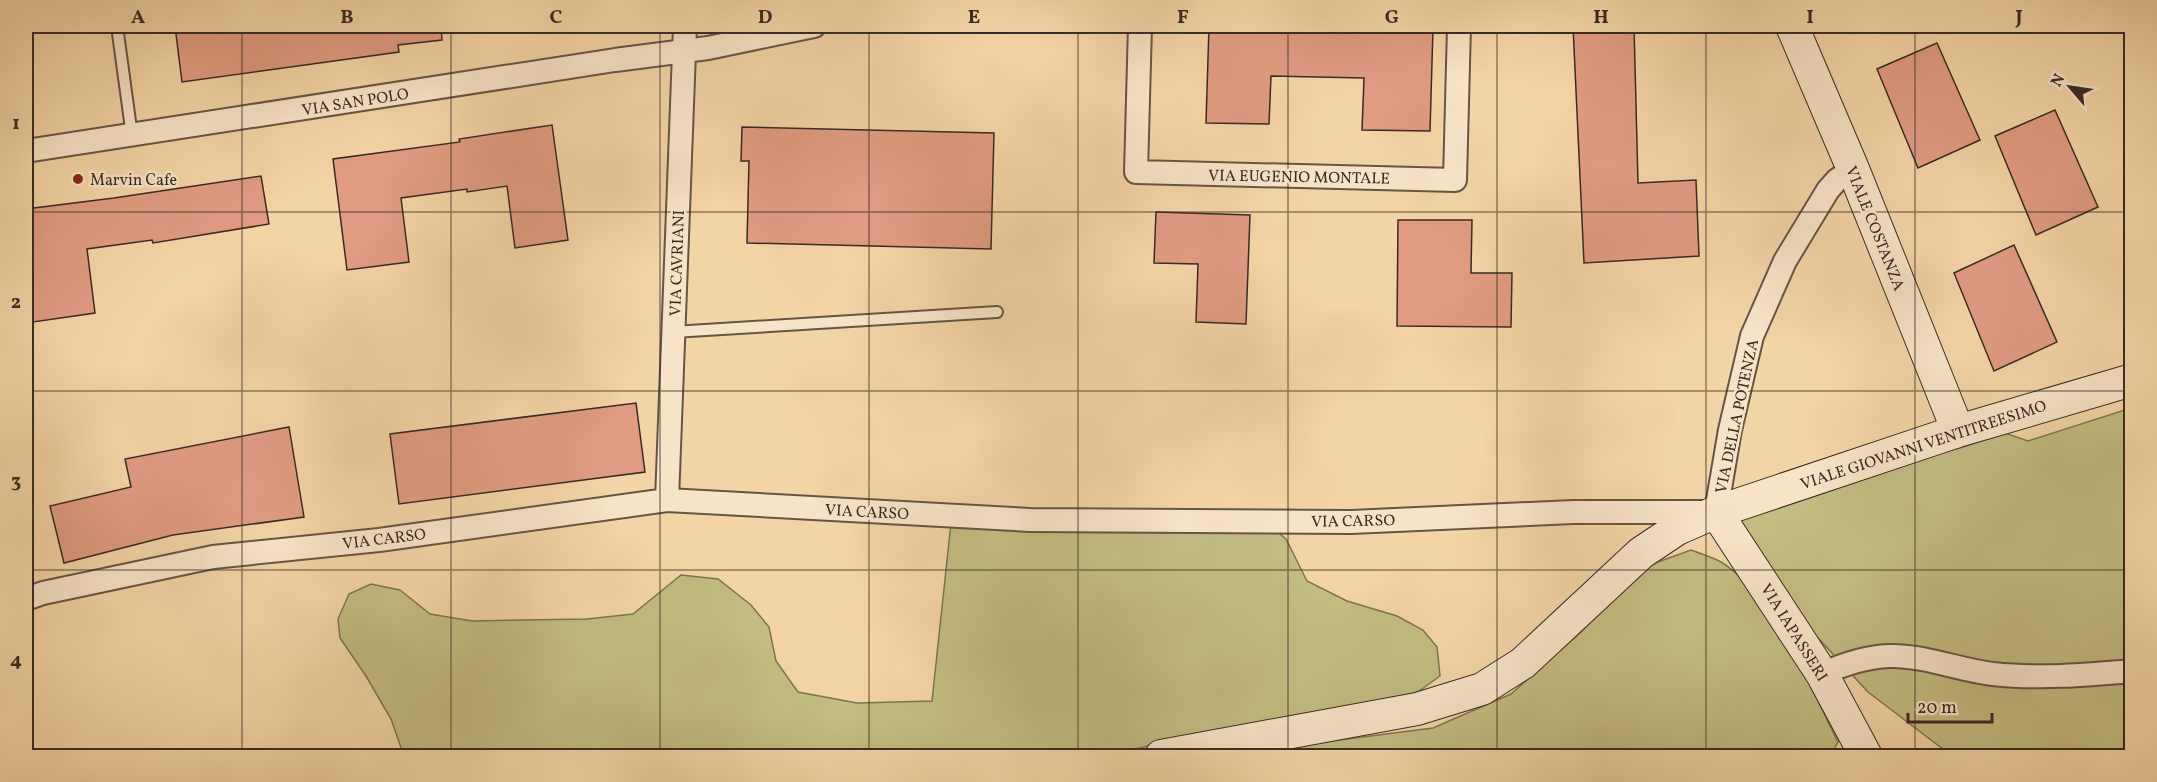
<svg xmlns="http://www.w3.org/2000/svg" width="2157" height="782" viewBox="0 0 2157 782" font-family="Vollkorn,serif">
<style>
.green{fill:#c3bb82;stroke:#7d7354;stroke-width:1.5}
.building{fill:#e09b82;stroke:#372b25;stroke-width:1.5}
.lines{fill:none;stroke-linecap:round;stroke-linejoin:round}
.lane-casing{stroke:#665546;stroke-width:14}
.street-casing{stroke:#665546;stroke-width:26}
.secondary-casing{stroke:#372b25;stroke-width:34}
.lane{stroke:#f7e3c6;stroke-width:10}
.street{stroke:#f7e3c6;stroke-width:22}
.secondary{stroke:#f7e3c6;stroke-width:32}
.grid{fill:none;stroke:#372b25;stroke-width:1.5;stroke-opacity:0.55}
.poi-dot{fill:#8f2418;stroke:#f7e3c6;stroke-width:2}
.labels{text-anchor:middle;stroke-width:5;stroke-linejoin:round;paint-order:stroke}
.street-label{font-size:16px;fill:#372b25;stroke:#f7e3c6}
.poi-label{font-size:16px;fill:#372b25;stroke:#f7e3c6;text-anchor:start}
.neatline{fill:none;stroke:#372b25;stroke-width:2}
.grid-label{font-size:20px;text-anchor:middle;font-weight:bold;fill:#372b25}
</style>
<rect width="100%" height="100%" fill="#f3d4a7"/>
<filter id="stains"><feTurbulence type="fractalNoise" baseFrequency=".00333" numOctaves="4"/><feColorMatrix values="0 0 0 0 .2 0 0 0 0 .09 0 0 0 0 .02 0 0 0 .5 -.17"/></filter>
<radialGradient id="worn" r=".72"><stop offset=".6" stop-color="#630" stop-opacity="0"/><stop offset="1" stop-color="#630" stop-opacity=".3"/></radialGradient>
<!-- green -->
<path class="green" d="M 2131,408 L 2131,756 L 1952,756 L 1868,692 L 1782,599 L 1736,513 L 1907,461 L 1960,448 L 2005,433 L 2028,441 Z
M 951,523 L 1275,530 L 1286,539 L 1307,581 L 1347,601 L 1397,616 L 1423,630 L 1437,647 L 1440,676 L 1415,694 L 1098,756 L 404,756 L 391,719 L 366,676 L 340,638 L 338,619 L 349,594 L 371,584 L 400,590 L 430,614 L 472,621 L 587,619 L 633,614 L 681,575 L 718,579 L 751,605 L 769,627 L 776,661 L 798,692 L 857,703 L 932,701 Z
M 1691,550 C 1701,554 1712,557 1721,562 C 1772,593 1811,689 1838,742 L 1830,756 L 1243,756 L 1331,741 L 1433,728 L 1511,694 L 1581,632 L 1644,567 Z"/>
<!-- building -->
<path class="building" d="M 175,26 L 441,26 L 442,40 L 398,45 L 399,52 L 182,82 Z
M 1209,26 L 1433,28 L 1430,131 L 1362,130 L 1364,78 L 1271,76 L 1269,124 L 1206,123 Z
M 1573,26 L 1634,26 L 1638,183 L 1696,180 L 1699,256 L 1584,263 Z
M 1937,43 L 1980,140 L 1918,168 L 1877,69 Z
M 2055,110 L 2098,207 L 2036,235 L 1995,136 Z
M 552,125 L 568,240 L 515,248 L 507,186 L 467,192 L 467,189 L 401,198 L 409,262 L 347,270 L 333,159 L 460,142 L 459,139 Z
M 742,127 L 994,133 L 991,249 L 747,243 L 749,161 L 741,161 Z
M 261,176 L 269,224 L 153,243 L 152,240 L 87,249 L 95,313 L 33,322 L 26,260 L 26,209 L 114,198 Z
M 1156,212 L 1250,215 L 1246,324 L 1196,322 L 1198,264 L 1154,263 Z
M 1398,220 L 1472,220 L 1471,273 L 1512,273 L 1511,327 L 1397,326 Z
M 2014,245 L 2057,342 L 1994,371 L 1954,273 Z
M 636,403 L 645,472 L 399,504 L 390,434 Z
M 289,427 L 304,517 L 173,535 L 64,563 L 50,506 L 131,487 L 125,459 Z"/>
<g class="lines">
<defs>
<path id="lane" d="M 117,26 L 132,136
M 673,332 L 997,312"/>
<path id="street" d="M 1140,26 L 1136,172 L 1455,180 L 1459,26
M 26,151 L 615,60 L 708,48 L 814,26
M 667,500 L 685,26
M 26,599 L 43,593 L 213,557 L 379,540 L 667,500 L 1030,520 L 1351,522 L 1573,512 L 1716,512 L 1730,430 L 1752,336 L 1785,261 L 1828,190 L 1837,180 L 1853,169
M 1822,674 C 1844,664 1865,657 1889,656 C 1923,655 1959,670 1993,674 C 2038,679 2086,675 2132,671"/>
<path id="secondary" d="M 1792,26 L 1853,169 L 1958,431
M 1716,512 L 1822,674 L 1866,756
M 1161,756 L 1417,709 L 1482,689 L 1523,663 L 1641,553 L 1677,529 L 1716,512 L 1958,431 L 2132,380"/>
</defs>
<!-- lane casing -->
<use href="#lane" class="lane-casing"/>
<!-- street casing -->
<use href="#street" class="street-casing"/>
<!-- secondary casing -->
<use href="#secondary" class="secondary-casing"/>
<!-- lane -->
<use href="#lane" class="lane"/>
<!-- street -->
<use href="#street" class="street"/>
<!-- secondary -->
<use href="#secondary" class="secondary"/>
</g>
<!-- grid -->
<path class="grid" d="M 242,26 L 242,756M 451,26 L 451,756M 660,26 L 660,756M 869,26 L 869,756M 1078,26 L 1078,756M 1288,26 L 1288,756M 1497,26 L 1497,756M 1706,26 L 1706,756M 1915,26 L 1915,756M 26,212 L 2132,212M 26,391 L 2132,391M 26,570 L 2132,570"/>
<!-- markers -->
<circle class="poi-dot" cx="78" cy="179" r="6"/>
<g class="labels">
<!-- street labels -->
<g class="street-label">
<text transform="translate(355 101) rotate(-9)" y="6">VIA SAN POLO</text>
<text transform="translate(1299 176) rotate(1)" y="6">VIA EUGENIO MONTALE</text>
<text transform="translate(1876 228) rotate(68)" y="6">VIALE COSTANZA</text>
<text transform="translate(676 263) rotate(-88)" y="6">VIA CAVRIANI</text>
<text transform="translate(1736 416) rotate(-78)" y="6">VIA DELLA POTENZA</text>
<text transform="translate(1923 444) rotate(-18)" y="6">VIALE GIOVANNI VENTITREESIMO</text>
<text transform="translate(867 511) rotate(3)" y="6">VIA CARSO</text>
<text transform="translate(1353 520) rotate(-1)" y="6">VIA CARSO</text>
<text transform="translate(384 538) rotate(-7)" y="6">VIA CARSO</text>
<text transform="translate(1795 632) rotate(58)" y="6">VIA IAPASSERI</text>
</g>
<!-- poi labels -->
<g class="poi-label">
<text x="90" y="185">Marvin Cafe</text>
</g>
</g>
<!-- margin -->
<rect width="2157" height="782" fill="none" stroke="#f3d4a7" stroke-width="66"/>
<!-- north arrow -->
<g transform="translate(2070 87) rotate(299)" stroke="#f7e3c6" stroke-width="4.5" paint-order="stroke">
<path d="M0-4.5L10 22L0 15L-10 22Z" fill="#372b25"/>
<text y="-9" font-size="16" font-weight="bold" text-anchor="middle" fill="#372b25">N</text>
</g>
<!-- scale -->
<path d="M1908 713v9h84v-9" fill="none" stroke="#372b25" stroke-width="3"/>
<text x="1917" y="713" font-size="18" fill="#372b25" stroke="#f7e3c6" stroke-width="4.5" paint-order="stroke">20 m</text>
<rect x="33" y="33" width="2091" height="716" class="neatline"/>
<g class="grid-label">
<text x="138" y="23">A</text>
<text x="347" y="23">B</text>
<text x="556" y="23">C</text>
<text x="765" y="23">D</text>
<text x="974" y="23">E</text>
<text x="1183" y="23">F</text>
<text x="1392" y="23">G</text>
<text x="1601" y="23">H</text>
<text x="1810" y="23">I</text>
<text x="2019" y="23">J</text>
<text x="16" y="129">1</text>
<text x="16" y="308">2</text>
<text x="16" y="487">3</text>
<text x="16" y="666">4</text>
</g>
<rect width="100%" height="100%" filter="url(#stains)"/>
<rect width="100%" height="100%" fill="url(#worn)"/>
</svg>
